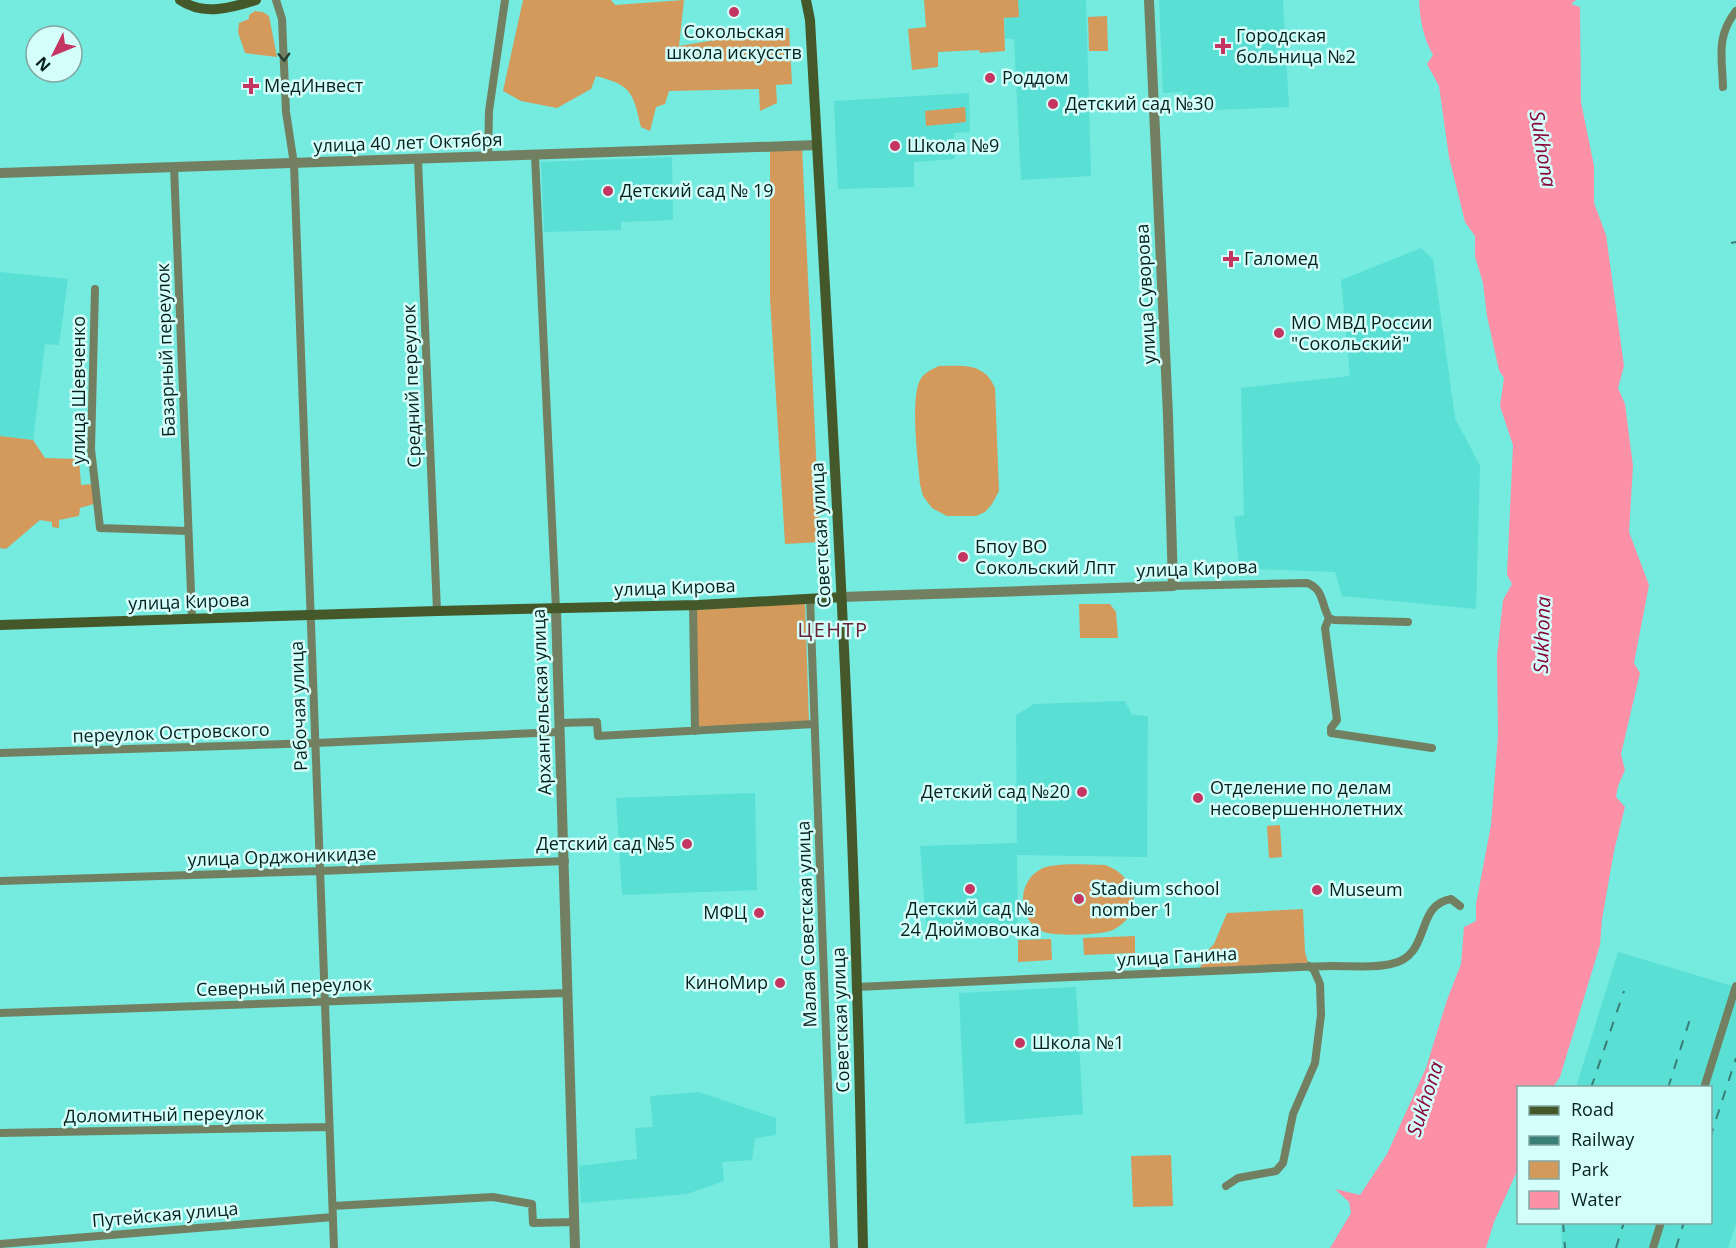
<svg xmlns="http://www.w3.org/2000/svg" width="1736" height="1248" viewBox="0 0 1736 1248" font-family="'Open Sans',sans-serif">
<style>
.built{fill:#59dfd4}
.green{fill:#d39a5c}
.water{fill:#fc90a6}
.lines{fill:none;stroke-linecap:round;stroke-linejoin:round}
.minor{stroke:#728061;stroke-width:8}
.tertiary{stroke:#728061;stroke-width:10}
.secondary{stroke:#45582a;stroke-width:10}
.rail{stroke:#397e77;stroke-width:2;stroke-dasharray:10 10;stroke-linecap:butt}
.oneway{stroke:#263d32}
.poi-dot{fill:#c43661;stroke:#d4fef9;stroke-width:2}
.labels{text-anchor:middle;stroke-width:5;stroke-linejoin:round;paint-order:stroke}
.poi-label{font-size:18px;fill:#06201e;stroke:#d4fef9;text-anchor:start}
.street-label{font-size:18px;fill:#06201e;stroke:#d4fef9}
.water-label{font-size:20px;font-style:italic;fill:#870739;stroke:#d4fef9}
.neighbourhood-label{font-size:20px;letter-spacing:1.5px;fill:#662133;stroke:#d4fef9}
</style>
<rect width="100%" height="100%" fill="#75eadf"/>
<!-- built -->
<path class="built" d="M 1004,0 L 1086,0 L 1091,176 L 1021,180 L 1014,39 L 1005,39 Z
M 1159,0 L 1283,0 L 1289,107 L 1184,111 L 1183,92 L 1163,93 Z
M 969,93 L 970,132 L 954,133 L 955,159 L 914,162 L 914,187 L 838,189 L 834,101 Z
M 672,157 L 673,220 L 621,222 L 621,230 L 544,232 L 541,162 Z
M 1421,248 L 1433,259 L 1455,418 L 1480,466 L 1476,609 L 1342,596 L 1335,572 L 1255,569 L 1239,566 L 1234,517 L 1244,515 L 1241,388 L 1350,376 L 1341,280 Z
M 0,272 L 68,279 L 59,345 L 45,344 L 33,440 L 0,436 Z
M 1125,701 L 1132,715 L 1148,716 L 1147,857 L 1017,855 L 1018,932 L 927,938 L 920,846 L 1017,843 L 1016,715 L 1034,704 Z
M 755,793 L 757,890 L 622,895 L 616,798 Z
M 1618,952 L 1736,987 L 1736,1224 L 1728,1248 L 1562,1248 L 1561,1223 L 1710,1222 L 1710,1088 L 1576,1087 Z
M 1076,987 L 1083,1114 L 965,1124 L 959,993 Z
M 699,1092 L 776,1118 L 776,1135 L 755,1138 L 752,1160 L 722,1162 L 724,1181 L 687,1194 L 581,1203 L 579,1166 L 637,1159 L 635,1128 L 653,1127 L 650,1096 Z"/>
<!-- green -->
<path class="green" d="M 523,0 L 611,0 L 615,5 L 684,0 L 679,46 L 789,28 L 792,84 L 776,85 L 777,103 L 760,111 L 759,89 L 669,91 L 665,104 L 656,107 L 650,131 L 641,127 C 633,93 632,85 596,76 L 591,89 L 557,108 L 521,101 L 503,91 Z
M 924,0 L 1018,0 L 1019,17 L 1004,18 L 1005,51 L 980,53 L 979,50 L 938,52 L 938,67 L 912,70 L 908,29 L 926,27 Z
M 255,11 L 263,12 L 269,16 L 277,57 L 245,53 L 238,32 L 239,23 L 249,19 L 249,15 Z
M 1107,16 L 1108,51 L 1089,51 L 1088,17 Z
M 965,107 L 966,122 L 926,126 L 925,111 Z
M 802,146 L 820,542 L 785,544 L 770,298 L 770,147 Z
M 939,366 C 963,366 984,362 995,388 L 999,491 L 992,504 L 985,512 L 976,516 L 947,516 L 932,508 L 923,496 L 920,484 C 918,459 910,401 920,380 C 924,373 932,369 939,366 Z
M 0,436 L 33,440 L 45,458 L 79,459 L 81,485 L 93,484 L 94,504 L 80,508 L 79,516 L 59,520 L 59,528 L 52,527 L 52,522 L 40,520 L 6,549 L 0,548 Z
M 805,603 L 809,722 L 697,727 L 697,610 Z
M 1079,604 L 1110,604 L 1116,612 L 1118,638 L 1080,638 Z
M 1280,825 L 1282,857 L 1269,858 L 1267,826 Z
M 1105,865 C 1137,876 1146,913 1113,930 C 1103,935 1060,936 1048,933 C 1018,926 1014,883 1041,869 C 1056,862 1088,865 1105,865 Z
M 1303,909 L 1305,952 L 1309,966 L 1199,971 L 1206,952 L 1214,944 L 1227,913 Z
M 1135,936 L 1135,953 L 1084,955 L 1083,938 Z
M 1051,939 L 1052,960 L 1018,962 L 1018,940 Z
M 1171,1155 L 1173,1206 L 1133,1207 L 1131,1156 Z"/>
<!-- water -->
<path class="water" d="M 1419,0 L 1576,0 L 1571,4 L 1580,7 L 1581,102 L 1594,166 L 1594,203 L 1606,235 L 1624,366 L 1618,388 L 1625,404 L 1633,466 L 1629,532 L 1649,585 L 1634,663 L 1640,673 L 1621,754 L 1625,770 L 1618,786 L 1616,797 L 1625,807 L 1614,851 L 1602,919 L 1600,945 L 1560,1077 L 1553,1087 L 1518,1088 L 1518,1169 L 1494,1222 L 1486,1248 L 1330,1248 L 1351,1213 L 1349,1202 L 1335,1189 L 1360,1195 L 1387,1154 L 1426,1068 L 1447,1000 L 1461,964 L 1464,927 L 1476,921 L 1476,904 L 1491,825 L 1498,736 L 1497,656 L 1503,600 L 1512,584 L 1507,575 L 1513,445 L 1500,406 L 1504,378 L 1499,370 L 1487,316 L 1483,283 L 1475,256 L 1475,236 L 1465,222 L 1449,157 L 1439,86 L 1427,64 L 1433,55 C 1423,37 1420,20 1419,0 Z"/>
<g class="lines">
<!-- minor -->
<path class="minor" d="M 276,0 L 282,19 L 286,112 L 294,164 L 334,1248
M 1723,87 C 1722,56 1716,37 1736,11
M 535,156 L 556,609
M 488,157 L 489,111 L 505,0
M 418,160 L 437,611
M 174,167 L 192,618
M 95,289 L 91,449 L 100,528 L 188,531
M 1173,586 L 1307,583 C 1324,589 1321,604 1329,618
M 810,598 L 834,1248
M 693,605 L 695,731
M 1329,618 L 1325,628 L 1337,720 L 1331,728 L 1331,733 L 1432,748
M 1329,618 L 1334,620 L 1408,622
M 559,723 L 597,722 L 598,736 L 814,724
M 0,753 L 316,743 L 559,732
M 0,881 L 320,871 L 565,861
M 857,987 C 983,981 1110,975 1236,970 C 1269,968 1303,967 1336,966 C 1354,966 1374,968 1391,964 C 1432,956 1414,905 1451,899 L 1460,906
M 0,1013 L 568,993
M 1704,1088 L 1736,986
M 0,1133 L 329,1127
M 1226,1186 L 1238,1178 L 1276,1171 L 1283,1163 L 1293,1114 L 1315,1063 L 1321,1015 L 1320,984 L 1314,970 L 1309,966
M 333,1206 L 493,1197 L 532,1204 L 533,1223 L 575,1222
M 0,1244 L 333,1217
M 1653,1248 L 1661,1222"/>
<!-- tertiary -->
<path class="tertiary" d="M 0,173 L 817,145
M 841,597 L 1173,586 L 1168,416 L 1149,0
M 556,609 L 575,1248"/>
<!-- secondary -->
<path class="secondary" d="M 180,0 C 203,16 231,8 256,0
M 806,0 L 810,20 C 828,343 848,666 857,989 C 860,1075 861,1162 863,1248
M 0,625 L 437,611 L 698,605 L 841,597"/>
<!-- rail -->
<path class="rail" d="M 1731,243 L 1736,242
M 1591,1088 L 1624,991
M 1668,1088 L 1690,1019
M 1710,1138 L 1736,1058
M 1563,1222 L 1565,1248
M 1616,1248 L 1624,1222
M 1676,1248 L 1684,1222"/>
</g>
<!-- one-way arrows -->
<defs><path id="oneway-chevron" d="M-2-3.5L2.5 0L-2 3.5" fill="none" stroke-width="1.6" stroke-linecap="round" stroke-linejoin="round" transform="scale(1.5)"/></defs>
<use class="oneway" href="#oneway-chevron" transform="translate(284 57) rotate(88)"/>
<!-- markers -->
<g class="poi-dot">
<circle cx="734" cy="12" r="6"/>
<path d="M1220 37h6v6h6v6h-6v6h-6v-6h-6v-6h6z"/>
<circle cx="990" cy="78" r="6"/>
<path d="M248 77h6v6h6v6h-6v6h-6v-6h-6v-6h6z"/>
<circle cx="1053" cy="104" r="6"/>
<circle cx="895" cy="146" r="6"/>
<circle cx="608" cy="191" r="6"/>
<path d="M1228 250h6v6h6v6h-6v6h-6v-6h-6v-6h6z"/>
<circle cx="1279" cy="333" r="6"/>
<circle cx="963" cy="557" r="6"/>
<circle cx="1082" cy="792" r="6"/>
<circle cx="1198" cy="798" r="6"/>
<circle cx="687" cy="844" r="6"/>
<circle cx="970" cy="889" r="6"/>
<circle cx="1317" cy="890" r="6"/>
<circle cx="1079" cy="899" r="6"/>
<circle cx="759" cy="913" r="6"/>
<circle cx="780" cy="983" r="6"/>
<circle cx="1020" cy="1043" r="6"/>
</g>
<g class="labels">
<!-- poi labels -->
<g class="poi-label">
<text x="734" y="38" text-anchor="middle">Сокольская<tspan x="734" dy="21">школа искусств</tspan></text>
<text x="1236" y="42">Городская<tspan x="1236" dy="21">больница №2</tspan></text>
<text x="1002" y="84">Роддом</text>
<text x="264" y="92">МедИнвест</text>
<text x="1065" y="110">Детский сад №30</text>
<text x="907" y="152">Школа №9</text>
<text x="620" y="197">Детский сад № 19</text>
<text x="1244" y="265">Галомед</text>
<text x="1291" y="329">МО МВД России<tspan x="1291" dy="21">"Сокольский"</tspan></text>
<text x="975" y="553">Бпоу ВО<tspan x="975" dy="21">Сокольский Лпт</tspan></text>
<text x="1210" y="794">Отделение по делам<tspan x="1210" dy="21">несовершеннолетних</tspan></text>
<text x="1070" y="798" text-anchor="end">Детский сад №20</text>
<text x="675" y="850" text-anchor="end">Детский сад №5</text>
<text x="1091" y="895">Stadium school<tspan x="1091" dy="21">nomber 1</tspan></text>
<text x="1329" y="896">Museum</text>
<text x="970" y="915" text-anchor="middle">Детский сад №<tspan x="970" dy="21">24 Дюймовочка</tspan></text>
<text x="747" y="919" text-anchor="end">МФЦ</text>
<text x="768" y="989" text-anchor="end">КиноМир</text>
<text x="1032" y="1049">Школа №1</text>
</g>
<!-- street labels -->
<g class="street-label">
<text transform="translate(408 143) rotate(-2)" y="6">улица 40 лет Октября</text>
<text transform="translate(1146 294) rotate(-93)" y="6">улица Суворова</text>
<text transform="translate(166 350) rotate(-92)" y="6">Базарный переулок</text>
<text transform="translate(412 386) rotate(-92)" y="6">Средний переулок</text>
<text transform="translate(79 390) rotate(-90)" y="6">улица Шевченко</text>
<text transform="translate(821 535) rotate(-93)" y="6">Советская улица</text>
<text transform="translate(1197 569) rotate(-2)" y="6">улица Кирова</text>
<text transform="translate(675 588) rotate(-2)" y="6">улица Кирова</text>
<text transform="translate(189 602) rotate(-2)" y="6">улица Кирова</text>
<text transform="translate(542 702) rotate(-92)" y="6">Архангельская улица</text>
<text transform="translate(299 706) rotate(-92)" y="6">Рабочая улица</text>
<text transform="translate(171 733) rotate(-2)" y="6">переулок Островского</text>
<text transform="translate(282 857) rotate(-2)" y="6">улица Орджоникидзе</text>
<text transform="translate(807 924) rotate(-92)" y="6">Малая Советская улица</text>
<text transform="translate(1177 957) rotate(-3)" y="6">улица Ганина</text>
<text transform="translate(284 987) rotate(-2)" y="6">Северный переулок</text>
<text transform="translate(841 1020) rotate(-92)" y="6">Советская улица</text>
<text transform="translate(164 1115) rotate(-1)" y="6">Доломитный переулок</text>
<text transform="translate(165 1215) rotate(-5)" y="6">Путейская улица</text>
</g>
<!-- water labels -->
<g class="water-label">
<text transform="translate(1543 149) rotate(80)" y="7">Sukhona</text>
<text transform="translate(1542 635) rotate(-88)" y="7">Sukhona</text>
<text transform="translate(1425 1099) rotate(-72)" y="7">Sukhona</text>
</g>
<!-- neighbourhood labels -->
<g class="neighbourhood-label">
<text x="833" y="637">ЦЕНТР</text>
</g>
</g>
<!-- legend -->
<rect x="1517" y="1086" width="195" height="138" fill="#d4fef9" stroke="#82a5a1" stroke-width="1.5"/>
<rect x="1529" y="1106" width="30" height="9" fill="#45582a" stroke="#82a5a1" stroke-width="1.5"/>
<text x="1571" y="1116" font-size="18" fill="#06201e">Road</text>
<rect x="1529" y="1136" width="30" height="9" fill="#397e77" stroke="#82a5a1" stroke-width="1.5"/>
<text x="1571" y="1146" font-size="18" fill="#06201e">Railway</text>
<rect x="1529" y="1161" width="30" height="18" fill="#d39a5c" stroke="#82a5a1" stroke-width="1.5"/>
<text x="1571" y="1176" font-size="18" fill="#06201e">Park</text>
<rect x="1529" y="1191" width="30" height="18" fill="#fc90a6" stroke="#82a5a1" stroke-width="1.5"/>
<text x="1571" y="1206" font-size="18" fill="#06201e">Water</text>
<!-- north arrow -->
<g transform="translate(54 54) rotate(227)"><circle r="28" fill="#d4fef9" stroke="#82a5a1" stroke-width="1.5"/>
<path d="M0-4.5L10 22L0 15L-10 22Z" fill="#c43661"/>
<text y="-9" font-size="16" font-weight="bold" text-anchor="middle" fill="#06201e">N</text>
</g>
</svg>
